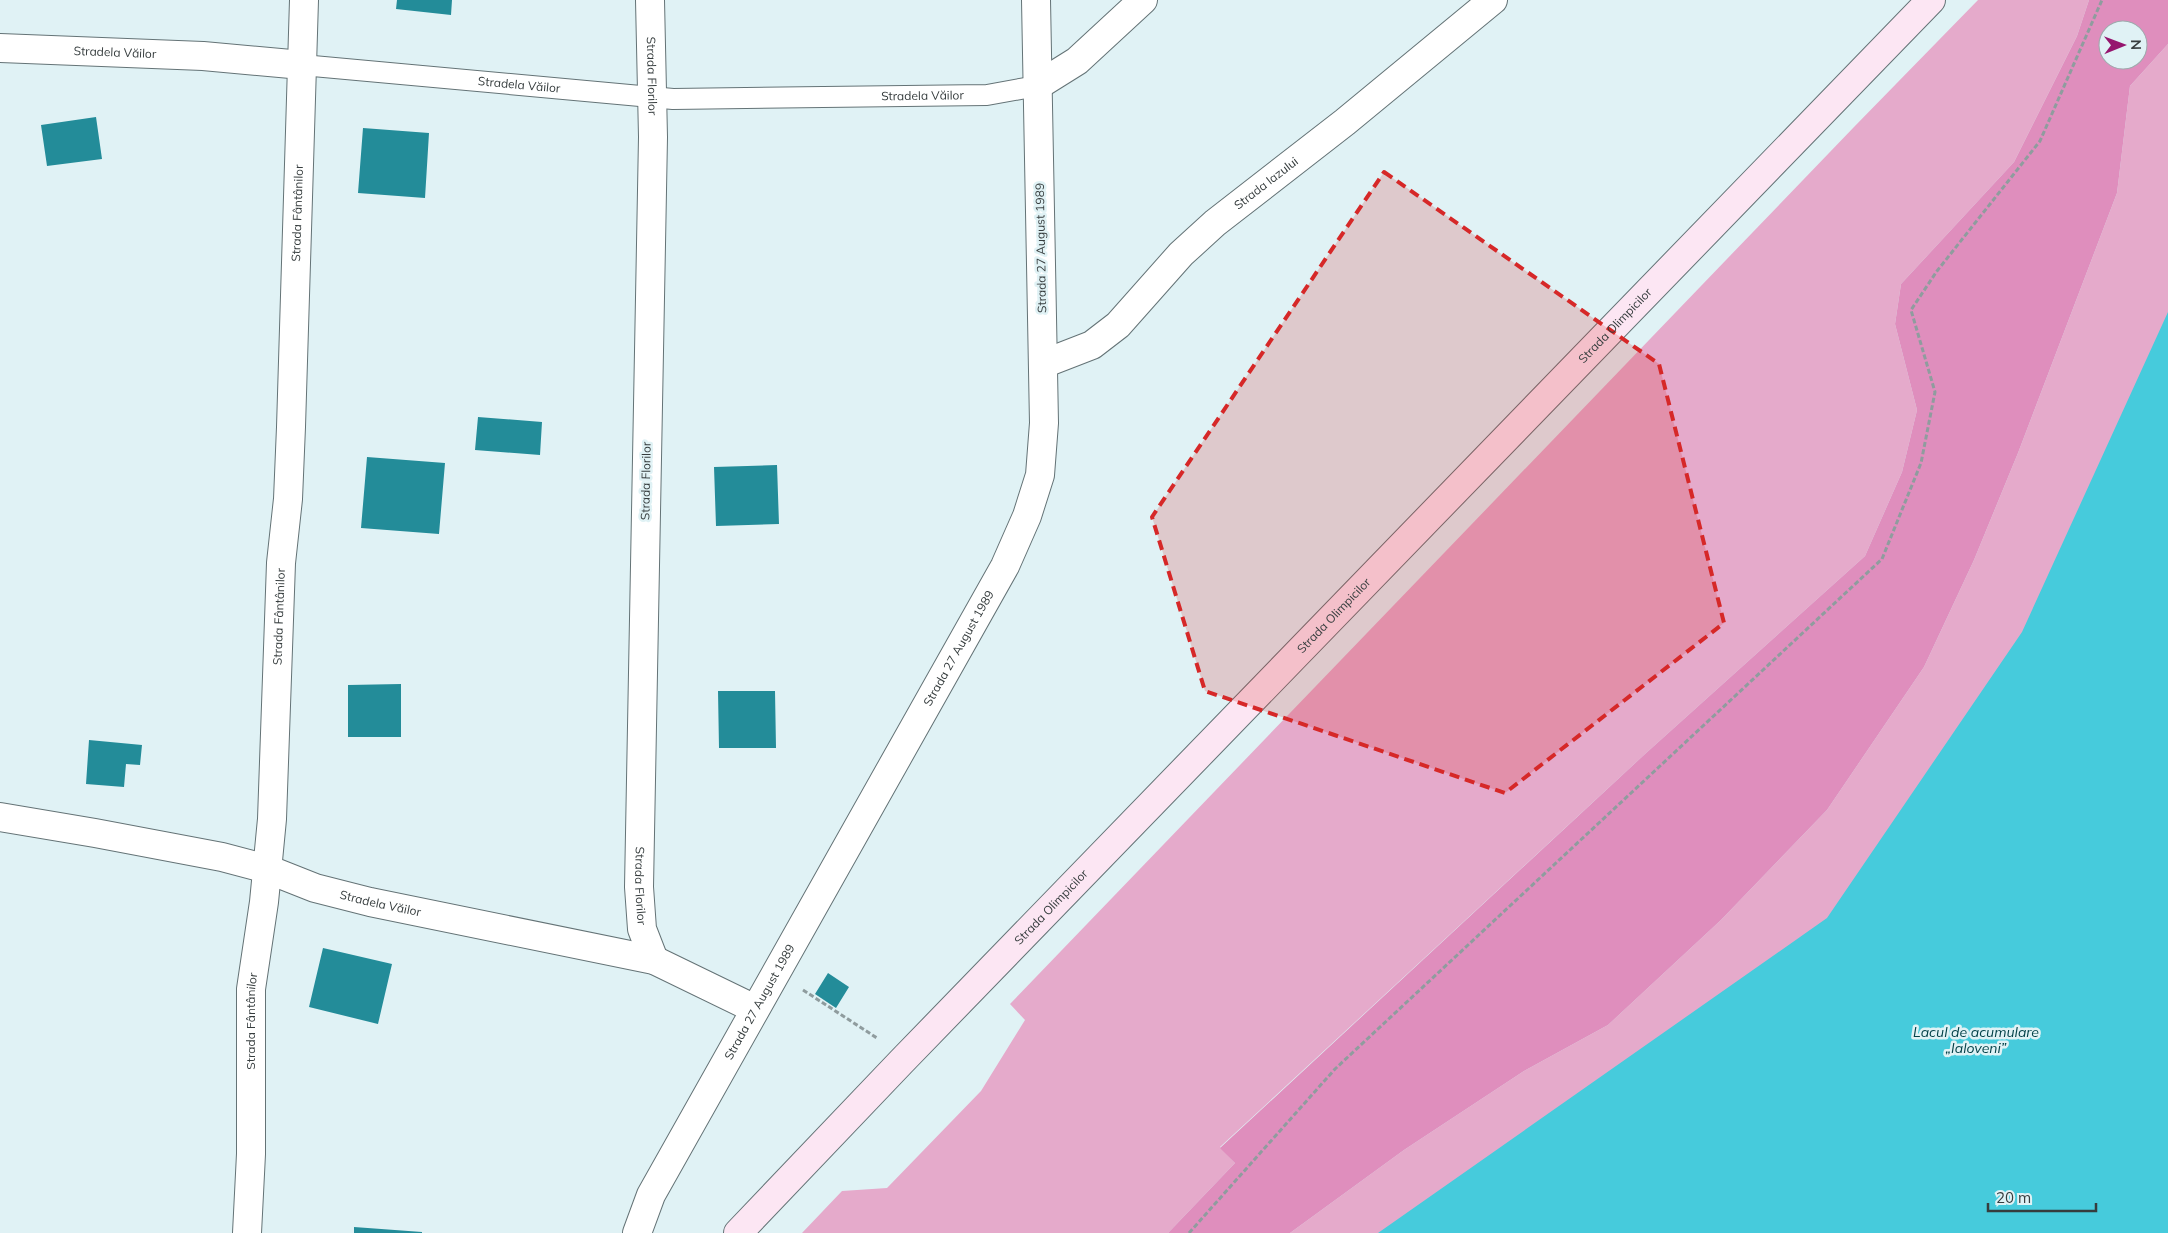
<svg xmlns="http://www.w3.org/2000/svg" width="2168" height="1233" viewBox="0 0 2168 1233" font-family="Mulish,sans-serif">
<style>
.green{fill:#e5aacb}
.forest{fill:#df8ebd;fill-rule:evenodd}
.water{fill:#46cbdc}
.building{fill:#238c99}
.lines{fill:none;stroke-linecap:round;stroke-linejoin:round}
.service-casing{stroke:#647376;stroke-width:22}
.minor-casing{stroke:#647376;stroke-width:30}
.secondary-casing{stroke:#647376;stroke-width:30}
.path{stroke:#8f9c9e;stroke-width:3;stroke-dasharray:5 2.5;stroke-linecap:butt}
.service{stroke:#fff;stroke-width:20}
.minor{stroke:#fff;stroke-width:28}
.secondary{stroke:#fce6f3;stroke-width:28}
.marked{fill:#d62828;fill-opacity:0.2;stroke:#d62828;stroke-width:4;stroke-dasharray:10 6;stroke-linejoin:round}
.labels{text-anchor:middle;stroke-width:5;stroke-linejoin:round;paint-order:stroke}
.street-label{font-size:12px;fill:#363d3e;stroke:#e0f2f5}
.water-label{font-size:14px;font-style:italic;fill:#024148;stroke:#e0f2f5}
</style>
<rect width="100%" height="100%" fill="#e0f2f5"/>
<!-- green -->
<path class="green" d="M 1978,0 L 2089,0 L 2077,36 L 2014,162 L 1901,284 L 1895,324 L 1917,410 L 1902,472 L 1865,556 L 1645,754 L 1220,1147 L 1235,1163 L 1168,1233 L 802,1233 L 842,1191 L 887,1188 L 981,1091 L 1025,1020 L 1010,1004 L 1854,127 Z
M 2168,44 L 2168,382 L 1883,899 L 1422,1233 L 1290,1233 L 1404,1150 L 1524,1071 L 1608,1025 L 1721,920 L 1827,810 L 1924,667 L 1974,560 L 2018,453 L 2117,193 L 2130,86 Z"/>
<!-- forest -->
<path class="forest" d="M 2089,0 L 2168,0 L 2168,44 L 2130,86 L 2117,193 L 2018,453 L 1974,560 L 1924,667 L 1827,810 L 1721,920 L 1608,1025 L 1524,1071 L 1404,1150 L 1290,1233 L 1168,1233 L 1235,1163 L 1220,1148 L 1645,754 L 1865,556 L 1902,472 L 1917,410 L 1895,324 L 1901,284 L 2014,162 L 2077,36 ZM 2108,30 L 2138,30 L 2138,60 L 2108,60 Z"/>
<!-- water -->
<path class="water" d="M 2168,312 L 2168,1233 L 1378,1233 L 1827,918 L 2022,632 Z"/>
<!-- building -->
<path class="building" d="M 397,0 L 452,0 L 451,15 L 396,9 Z
M 96,117 L 102,159 L 47,166 L 41,125 Z
M 363,128 L 429,133 L 425,198 L 358,193 Z
M 478,417 L 542,422 L 540,455 L 475,450 Z
M 367,457 L 445,463 L 439,534 L 361,528 Z
M 777,465 L 779,524 L 716,526 L 714,467 Z
M 401,684 L 401,737 L 348,737 L 348,685 Z
M 718,691 L 775,691 L 776,748 L 719,748 Z
M 89,740 L 142,745 L 140,765 L 126,764 L 124,787 L 86,784 Z
M 323,948 L 392,964 L 378,1024 L 309,1007 Z
M 828,973 L 849,987 L 836,1008 L 815,994 Z
M 354,1227 L 422,1232 L 422,1233 L 354,1233 Z"/>
<g class="lines">
<defs>
<g id="service">
<path id="s1" d="M 302,65 L 673,99 L 987,95 L 1037,86"/>
</g>
<g id="minor">
<path id="s2" d="M 650,0 L 653,137 L 639,887 L 642,929 L 654,960"/>
<path id="s3" d="M 0,48 L 203,56 L 302,65"/>
<path d="M 1037,86 L 1077,61 L 1143,0"/>
<path id="s4" d="M 1043,364 L 1092,345 L 1118,325 L 1181,254 L 1215,223 L 1345,122 L 1493,0"/>
<path id="s5" d="M 0,817 L 95,833 L 222,857 L 267,869 L 315,888 L 370,902 L 654,960 L 755,1009"/>
<path id="s6" d="M 247,1233 L 251,1154 L 251,989 L 264,902 L 272,819 L 281,563 L 288,499 L 291,427 L 304,0"/>
<path id="s7" d="M 637,1233 L 651,1195 L 1005,566 L 1027,516 L 1040,475 L 1044,423 L 1036,0"/>
</g>
<g id="secondary">
<path id="s8" d="M 738,1233 L 902,1061 L 1931,0"/>
</g>
</defs>
<!-- service casing -->
<use href="#service" class="service-casing"/>
<!-- minor casing -->
<use href="#minor" class="minor-casing"/>
<!-- secondary casing -->
<use href="#secondary" class="secondary-casing"/>
<!-- path -->
<path class="path" d="M 803,990 L 877,1038
M 1189,1233 L 1335,1069 L 1882,559 L 1921,463 L 1935,392 L 1911,310 L 1937,271 L 2040,141 L 2102,0"/>
<!-- service -->
<use href="#service" class="service"/>
<!-- minor -->
<use href="#minor" class="minor"/>
<!-- secondary -->
<use href="#secondary" class="secondary"/>
</g>
<!-- marked area -->
<path class="marked" d="M 1384,172 L 1659,364 L 1724,623 L 1505,793 L 1205,691 L 1152,517 Z"/>
<g class="labels">
<!-- street labels -->
<g class="street-label">
<text dy="4" stroke="none"><textPath href="#s3" startOffset="115">Stradela Văilor</textPath></text>
<text dy="4" stroke="none"><textPath href="#s2" startOffset="76">Strada Florilor</textPath></text>
<text dy="4" stroke="none"><textPath href="#s1" startOffset="218">Stradela Văilor</textPath></text>
<text dy="4" stroke="none"><textPath href="#s1" startOffset="622">Stradela Văilor</textPath></text>
<text dy="4" stroke="none"><textPath href="#s4" startOffset="291">Strada Iazului</textPath></text>
<text dy="4" stroke="none"><textPath href="#s6" startOffset="1022">Strada Fântânilor</textPath></text>
<text transform="translate(1041 248) rotate(-91)" y="4">Strada 27 August 1989</text>
<text dy="4" stroke="none"><textPath href="#s8" startOffset="1262">Strada Olimpicilor</textPath></text>
<text transform="translate(646 481) rotate(-89)" y="4">Strada Florilor</text>
<text dy="4" stroke="none"><textPath href="#s8" startOffset="858">Strada Olimpicilor</textPath></text>
<text dy="4" stroke="none"><textPath href="#s6" startOffset="618">Strada Fântânilor</textPath></text>
<text dy="4" stroke="none"><textPath href="#s7" startOffset="668">Strada 27 August 1989</textPath></text>
<text dy="4" stroke="none"><textPath href="#s2" startOffset="886">Strada Florilor</textPath></text>
<text dy="4" stroke="none"><textPath href="#s5" startOffset="391">Stradela Văilor</textPath></text>
<text dy="4" stroke="none"><textPath href="#s8" startOffset="452">Strada Olimpicilor</textPath></text>
<text dy="4" stroke="none"><textPath href="#s7" startOffset="262">Strada 27 August 1989</textPath></text>
<text dy="4" stroke="none"><textPath href="#s6" startOffset="212">Strada Fântânilor</textPath></text>
</g>
<!-- water labels -->
<g class="water-label">
<text x="1976" y="1037">Lacul de acumulare<tspan x="1976" dy="16">„Ialoveni”</tspan></text>
</g>
</g>
<!-- north arrow -->
<g transform="translate(2123 45) rotate(89)"><circle r="24" fill="#e0f2f5" stroke="#9caaac"/>
<path d="M0-4L9 19L0 12L-9 19Z" fill="#95156e"/>
<text y="-8" font-size="14" font-weight="bold" text-anchor="middle" fill="#363d3e">N</text>
</g>
<!-- scale -->
<path d="M1988 1203v8h108v-8" fill="none" stroke="#363d3e" stroke-width="2.5"/>
<text x="1996" y="1203" font-size="15" fill="#363d3e" stroke="#e0f2f5" stroke-width="4" paint-order="stroke">20 m</text>
</svg>
